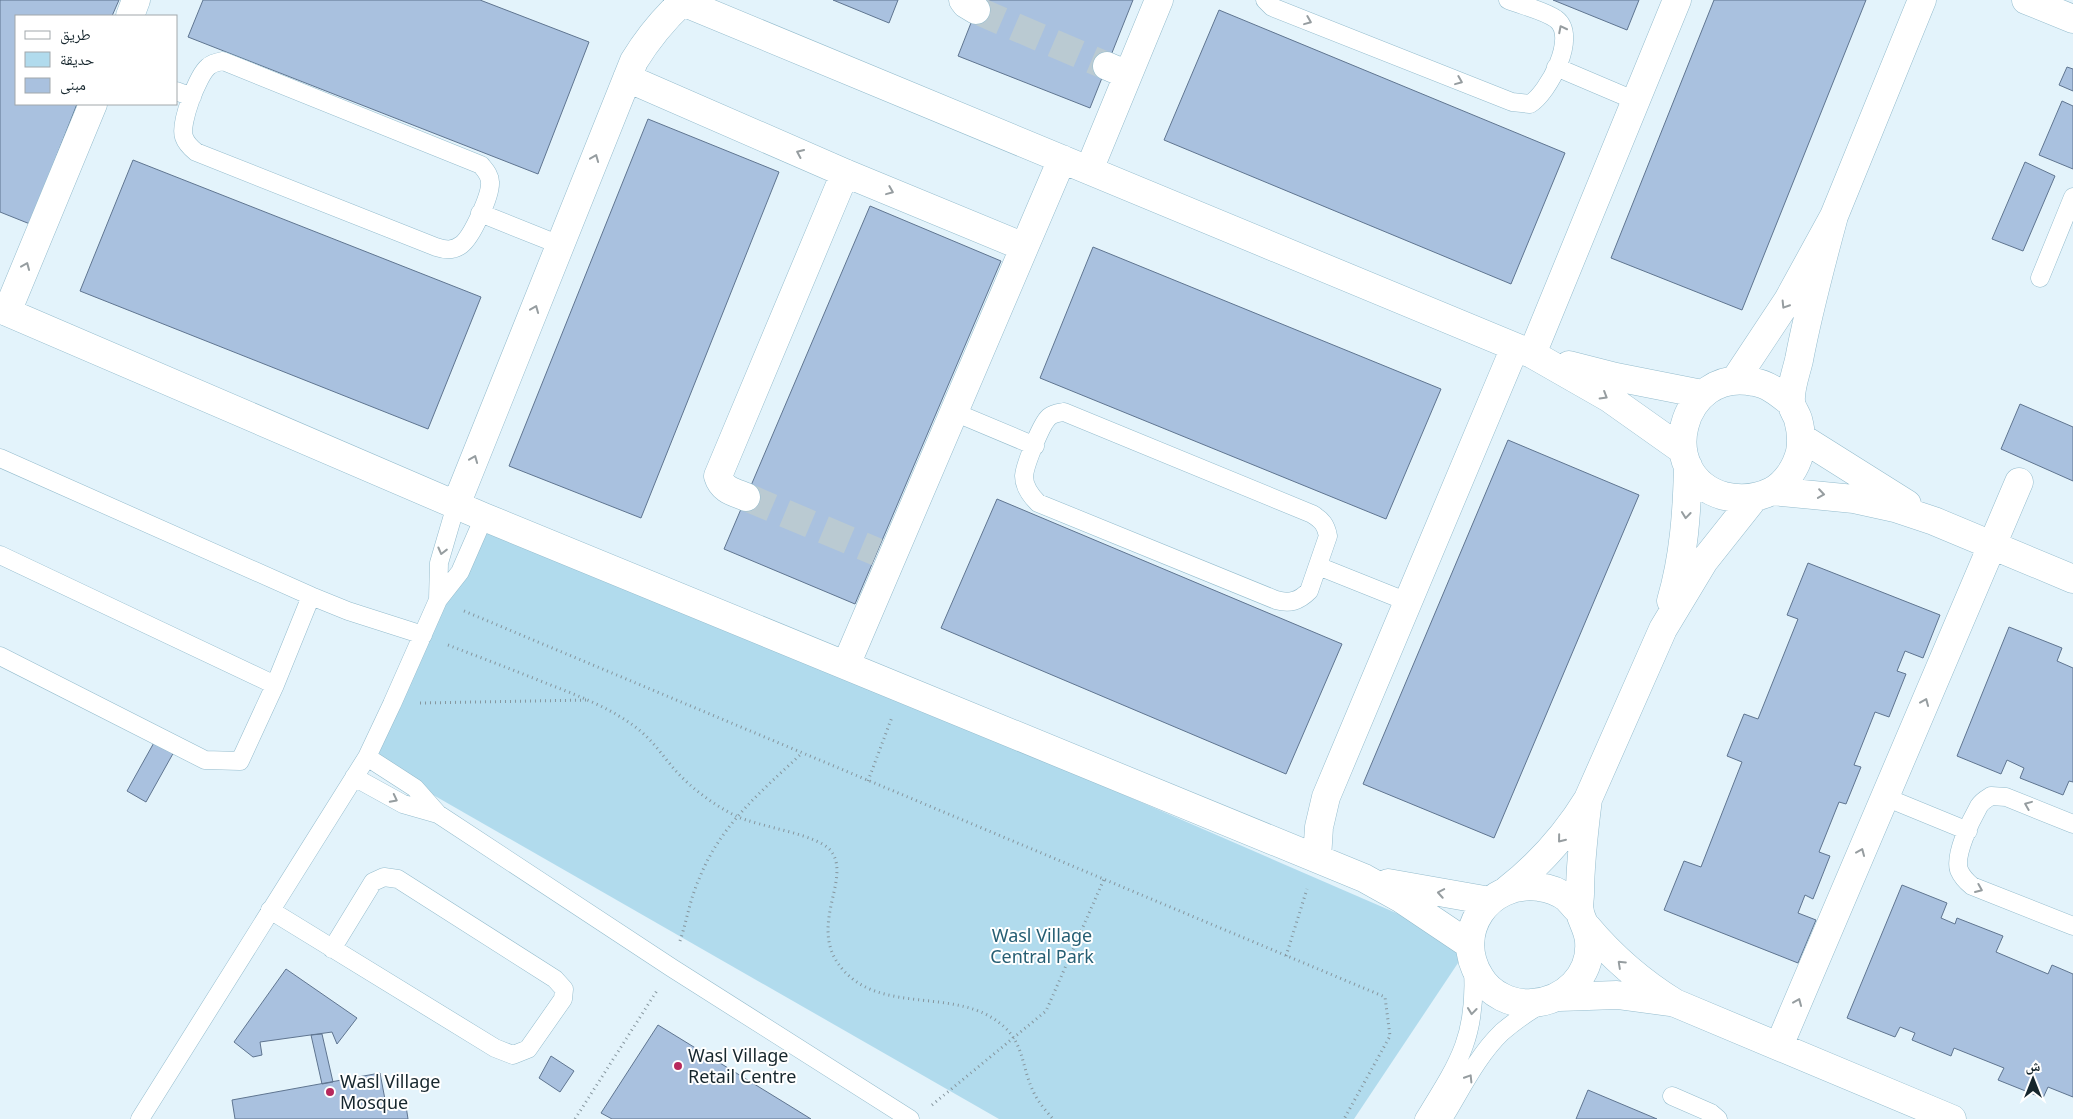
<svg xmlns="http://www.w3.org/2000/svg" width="2073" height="1119" viewBox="0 0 2073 1119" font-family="'Noto Sans','Noto Naskh Arabic',sans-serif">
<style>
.green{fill:#b1dbed}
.building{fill:#a9c1df;stroke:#5f7590}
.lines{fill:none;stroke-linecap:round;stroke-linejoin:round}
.street-tunnel{stroke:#bacad2;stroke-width:28;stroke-dasharray:28 14;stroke-linecap:butt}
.lane-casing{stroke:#94bccd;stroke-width:19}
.street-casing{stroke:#94bccd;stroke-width:29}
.path{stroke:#86969e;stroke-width:3;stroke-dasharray:1 4;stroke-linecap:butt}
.lane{stroke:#fff;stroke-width:18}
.street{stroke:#fff;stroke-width:28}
.oneway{stroke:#969da0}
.poi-dot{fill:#b7295c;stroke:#fff;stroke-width:2}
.labels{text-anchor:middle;stroke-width:4;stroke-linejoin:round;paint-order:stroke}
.park-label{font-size:18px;fill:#255e73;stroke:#fff}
.poi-label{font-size:18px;fill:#16262d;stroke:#fff;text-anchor:start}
</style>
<rect width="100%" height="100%" fill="#e3f3fb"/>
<!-- green -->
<path class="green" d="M 484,517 L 1470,945 L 1354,1119 L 999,1119 L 367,757 Z"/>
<!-- building -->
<path class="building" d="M 0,0 L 119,0 L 112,16 L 16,16 L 16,104 L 77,104 L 30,224 L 0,212 Z
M 203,0 L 480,0 L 589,42 L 538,174 L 188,37 Z
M 833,0 L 898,0 L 889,23 Z
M 980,0 L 1133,0 L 1090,108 L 958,56 Z
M 1553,0 L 1639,0 L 1627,30 Z
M 1714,0 L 1866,0 L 1742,310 L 1611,258 Z
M 1219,10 L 1565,153 L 1511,284 L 1164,140 Z
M 2067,67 L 2073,69 L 2073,91 L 2059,85 Z
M 2062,101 L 2073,106 L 2073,169 L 2039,155 Z
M 648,119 L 779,172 L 641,518 L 509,466 Z
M 133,160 L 481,297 L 428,429 L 80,291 Z
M 2025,162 L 2055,176 L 2023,251 L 1992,239 Z
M 870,206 L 1001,261 L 855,604 L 724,549 Z
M 1093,247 L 1441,389 L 1386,519 L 1040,378 Z
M 2020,404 L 2073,427 L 2073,481 L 2001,449 Z
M 1508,440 L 1639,495 L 1494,838 L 1363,784 Z
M 997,499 L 1342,644 L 1286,774 L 941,628 Z
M 1808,563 L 1940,615 L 1923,658 L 1905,651 L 1897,671 L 1906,674 L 1889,717 L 1875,712 L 1854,765 L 1861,767 L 1846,804 L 1839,802 L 1819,852 L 1830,856 L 1813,899 L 1805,895 L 1798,913 L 1816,920 L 1798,963 L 1664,910 L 1684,861 L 1701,867 L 1742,762 L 1727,756 L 1744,714 L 1758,719 L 1798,619 L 1787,615 Z
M 2009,627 L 2062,648 L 2057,661 L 2073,668 L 2073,782 L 2069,781 L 2063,795 L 2020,778 L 2024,768 L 2007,760 L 2001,774 L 1957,756 Z
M 156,739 L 175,750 L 146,802 L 127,791 Z
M 1902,885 L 1947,903 L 1941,918 L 1955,924 L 1957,918 L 2003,936 L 1996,952 L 2048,974 L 2052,965 L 2073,974 L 2073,1097 L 2048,1087 L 2043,1098 L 1998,1080 L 2004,1068 L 1954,1048 L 1951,1056 L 1912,1040 L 1915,1033 L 1900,1027 L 1895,1037 L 1847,1018 Z
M 286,969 L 357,1018 L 337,1044 L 332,1032 L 260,1042 L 262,1055 L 253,1057 L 234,1042 Z
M 658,1025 L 790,1106 L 811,1119 L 612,1119 L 601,1113 Z
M 322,1034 L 333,1082 L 322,1084 L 311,1035 Z
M 551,1056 L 574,1071 L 560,1092 L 539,1078 Z
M 380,1073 L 387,1110 L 406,1106 L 408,1119 L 235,1119 L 232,1100 Z
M 1588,1090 L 1657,1119 L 1576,1119 Z"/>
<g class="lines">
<!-- street-tunnel -->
<path class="street-tunnel" d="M 976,10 L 1107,66
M 746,497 L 877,552"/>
<defs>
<path id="lane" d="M 1265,0 L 1272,7 L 1512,102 L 1530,104 C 1548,93 1579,36 1556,19 C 1543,10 1523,6 1508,0
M 223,61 L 481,165 C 485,170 490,175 490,182 C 491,195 472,237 461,245 C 453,251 445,250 436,247 L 196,152 C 191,148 186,143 184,137 C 179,124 198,75 208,67 C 212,63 217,62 223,61 Z
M 1556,67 L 1636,101
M 176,91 L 192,97
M 480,213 L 560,245
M 2040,278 L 2073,197
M 954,412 L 1035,446
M 1064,412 L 1312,514 C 1322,520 1326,525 1328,536 L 1309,591 C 1299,601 1290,604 1276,600 L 1038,503 C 1030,495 1024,487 1024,476 C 1025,465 1041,424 1049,417 C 1054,413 1058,413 1064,412 Z
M 0,458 L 311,596 L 348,611 L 423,635
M 0,555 L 275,685
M 1318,566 L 1408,602
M 438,600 L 439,563 L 456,505
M 0,656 L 205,760 L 240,761 L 275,685 L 311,596
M 367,757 L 415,788 L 438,814 L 672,968 L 910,1119
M 354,777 L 403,804 L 438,814
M 1885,797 L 1968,831
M 2073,824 L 2006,797 L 1991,796 C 1986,799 1982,801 1979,806 C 1971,820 1954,855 1959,870 C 1962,877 1967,882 1972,886 L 2073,926
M 270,910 L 495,1048 L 513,1055 L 528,1049 L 563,999 L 564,989 L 555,979 L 398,879 L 384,877 L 373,882 L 332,949
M 1672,1096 L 1711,1113 L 1718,1119
M 140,1119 L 367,757 L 392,704 L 438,600 L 460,572 L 484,517
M 1424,1119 C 1458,1064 1477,1037 1473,970
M 1443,1119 C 1461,1090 1477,1056 1502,1032 C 1514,1022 1526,1013 1540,1005"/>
<path id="street" d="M 678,0 L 1532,354 L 1609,398 L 1681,449
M 963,0 L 966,4 L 976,10
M 2026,0 L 2073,19
M 130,16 L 136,0
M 1107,66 L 1128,75
M 627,78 L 845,173 L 1024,247
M 1089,170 L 1159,0
M 0,309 L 484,517 L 1364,878 L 1400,898 L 1470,945
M 7,312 L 93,104
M 1532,354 L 1677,0
M 1569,365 L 1616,377 L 1702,394
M 1735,380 L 1788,300 L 1834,216 L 1922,0
M 1790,402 C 1780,394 1768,384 1754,382 C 1680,366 1653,476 1724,496 C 1740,500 1756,499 1772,491 C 1786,483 1796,468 1800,452 C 1802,441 1801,430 1798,419 C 1796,413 1791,407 1791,401 C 1790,388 1796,373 1799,360 C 1808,312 1821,264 1834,216
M 1802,438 L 1907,504
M 1772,491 L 1854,499 L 1895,508 L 1934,521 L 2073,579
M 746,497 C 734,492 722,490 718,476 L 845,173
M 456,505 L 634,61 C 648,38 663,20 682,2
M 1671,601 C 1684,557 1687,511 1688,466
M 846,665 L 1062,159
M 1317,858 L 1319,827 L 1326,797 L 1515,347
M 1388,883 L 1490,901
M 1507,890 C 1540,864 1566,835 1588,799 L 1663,629 L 1704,561 L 1754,498
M 1580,912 C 1575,908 1571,902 1567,898 C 1559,892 1548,888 1539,887 C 1488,880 1452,933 1480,977 C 1490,994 1512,1005 1532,1003 C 1564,1001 1592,976 1589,941 C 1588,930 1583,923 1580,913 C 1578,907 1580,900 1580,894 C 1580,862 1584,831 1588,799
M 1587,927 C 1613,958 1641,982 1675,1003 L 1952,1119
M 1559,997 L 1617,995 L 1669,1002
M 1779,1046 L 2019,482"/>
</defs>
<!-- lane casing -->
<use href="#lane" class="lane-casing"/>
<!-- street casing -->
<use href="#street" class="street-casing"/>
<!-- path -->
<path class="path" d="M 464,611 L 1385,997 L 1390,1036 L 1344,1119
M 448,645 C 479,657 511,669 543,682 C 576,695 610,707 638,729 C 653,741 663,756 675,770 C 692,789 714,805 736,816 C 759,827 818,834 831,851 C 853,880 804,929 845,972 C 883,1012 950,990 994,1019 C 1025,1039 1020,1063 1033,1091 C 1038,1102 1046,1111 1053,1119
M 420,703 L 589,700
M 868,781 L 892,717
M 680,941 C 687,920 690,899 699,879 C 721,824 760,793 802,753
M 1286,956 L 1307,889
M 932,1105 L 1046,1011 L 1104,879
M 575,1119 L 658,989"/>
<!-- lane -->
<use href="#lane" class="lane"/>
<!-- street -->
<use href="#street" class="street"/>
</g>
<!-- one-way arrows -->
<defs><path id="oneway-chevron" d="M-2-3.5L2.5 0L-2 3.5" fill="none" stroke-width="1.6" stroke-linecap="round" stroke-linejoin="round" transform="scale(1.25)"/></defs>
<g class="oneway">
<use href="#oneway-chevron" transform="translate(1308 21) rotate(22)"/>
<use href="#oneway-chevron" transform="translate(1562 29) rotate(-117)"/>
<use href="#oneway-chevron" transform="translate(1459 81) rotate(22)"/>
<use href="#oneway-chevron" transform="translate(800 153) rotate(-156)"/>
<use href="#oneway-chevron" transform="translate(595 158) rotate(-68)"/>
<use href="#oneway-chevron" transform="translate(890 191) rotate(22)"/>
<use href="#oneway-chevron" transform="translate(26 266) rotate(-67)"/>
<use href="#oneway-chevron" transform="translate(1785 305) rotate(122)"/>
<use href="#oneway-chevron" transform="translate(535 309) rotate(-68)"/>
<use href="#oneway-chevron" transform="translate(1604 396) rotate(31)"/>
<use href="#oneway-chevron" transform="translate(474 459) rotate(-68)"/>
<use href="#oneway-chevron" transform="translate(1821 494) rotate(8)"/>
<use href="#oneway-chevron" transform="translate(1686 515) rotate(96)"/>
<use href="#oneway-chevron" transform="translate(442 551) rotate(104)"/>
<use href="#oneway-chevron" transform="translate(1925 702) rotate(-67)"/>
<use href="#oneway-chevron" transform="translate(394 799) rotate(27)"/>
<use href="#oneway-chevron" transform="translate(2028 805) rotate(-158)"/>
<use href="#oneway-chevron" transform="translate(1561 839) rotate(129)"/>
<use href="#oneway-chevron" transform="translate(1861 852) rotate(-67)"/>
<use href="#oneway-chevron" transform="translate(1979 889) rotate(23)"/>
<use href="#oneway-chevron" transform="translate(1441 893) rotate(-170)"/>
<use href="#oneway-chevron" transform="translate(1621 964) rotate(-137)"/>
<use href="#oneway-chevron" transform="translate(1798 1002) rotate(-67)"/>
<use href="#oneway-chevron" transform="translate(1472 1011) rotate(96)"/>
<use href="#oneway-chevron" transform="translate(1469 1078) rotate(-58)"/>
</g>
<!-- markers -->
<g class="poi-dot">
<circle cx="678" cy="1066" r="5"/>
<circle cx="330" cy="1092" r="5"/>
</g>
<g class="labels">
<!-- park labels -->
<g class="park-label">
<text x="1042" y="942">Wasl Village<tspan x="1042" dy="21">Central Park</tspan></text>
</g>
<!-- poi labels -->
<g class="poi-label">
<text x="688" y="1062">Wasl Village<tspan x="688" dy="21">Retail Centre</tspan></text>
<text x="340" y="1088">Wasl Village<tspan x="340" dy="21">Mosque</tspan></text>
</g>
</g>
<!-- legend -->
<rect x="15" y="15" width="162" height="90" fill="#ffffff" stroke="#a2a8ab"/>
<rect x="25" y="31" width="25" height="8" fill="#ffffff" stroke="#a2a8ab"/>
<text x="60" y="40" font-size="15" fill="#16262d">طريق</text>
<rect x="25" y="52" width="25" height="15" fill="#b1dbed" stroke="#a2a8ab"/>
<text x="60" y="65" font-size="15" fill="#16262d">حديقة</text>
<rect x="25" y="78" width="25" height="15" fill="#a9c1df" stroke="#a2a8ab"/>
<text x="60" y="90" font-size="15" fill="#16262d">مبنى</text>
<!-- north arrow -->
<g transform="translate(2033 1079)" stroke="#ffffff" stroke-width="4" paint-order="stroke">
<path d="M0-4L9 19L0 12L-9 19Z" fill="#16262d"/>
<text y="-8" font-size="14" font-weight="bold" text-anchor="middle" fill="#16262d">ش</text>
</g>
</svg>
